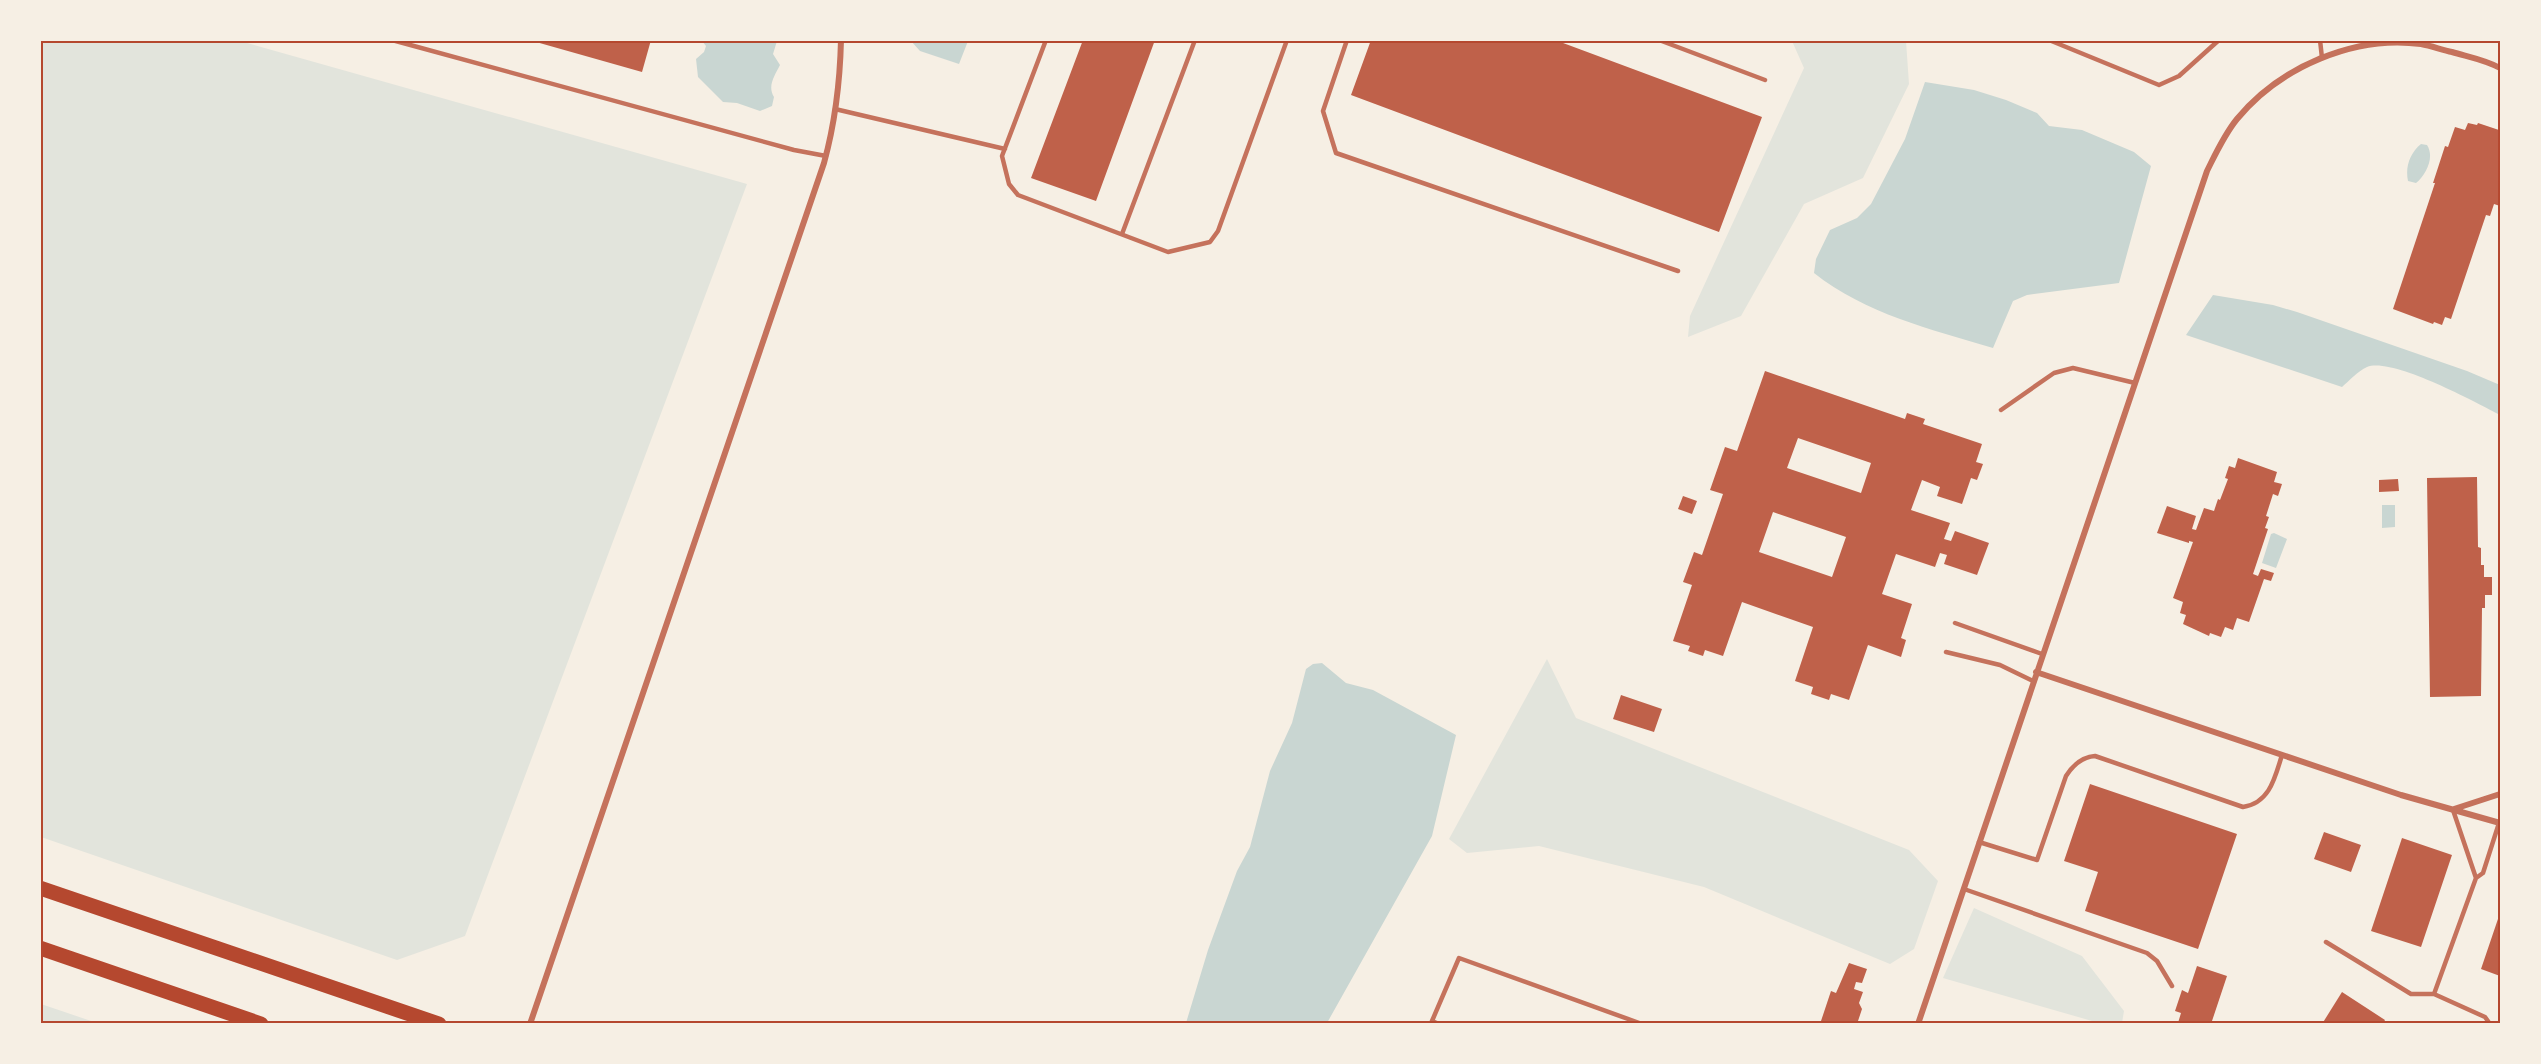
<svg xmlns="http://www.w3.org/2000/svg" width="2541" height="1064" viewBox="0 0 2541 1064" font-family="'Libre Baskerville',serif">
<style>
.green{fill:#e2e4dc}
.water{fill:#c9d6d2}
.building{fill:#bf614a;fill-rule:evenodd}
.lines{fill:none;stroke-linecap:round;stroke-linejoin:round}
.service{stroke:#c5725c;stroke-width:4.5}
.minor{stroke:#c5725c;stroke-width:6}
.primary{stroke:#b5482f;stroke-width:15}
.neatline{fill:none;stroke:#b5482f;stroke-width:2}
</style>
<rect width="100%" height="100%" fill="#f6efe4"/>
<!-- green -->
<path class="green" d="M 41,40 L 240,41 L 747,184 L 465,936 L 397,960 L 41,837 Z
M 1792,41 L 1906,41 L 1909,84 L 1863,178 L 1804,204 L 1741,316 L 1688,337 L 1690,316 L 1804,68 Z
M 1547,659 L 1576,718 L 1909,850 L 1938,881 L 1914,949 L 1890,964 L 1704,887 L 1539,846 L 1467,853 L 1449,839 Z
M 1974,908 L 2082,956 L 2124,1011 L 2122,1023 L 2099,1023 L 1943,978 Z
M 40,1004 L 41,1004 L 97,1023 L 41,1023 Z"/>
<!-- water -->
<path class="water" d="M 702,41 L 777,41 L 773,54 L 780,65 C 775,75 767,86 774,97 L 772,106 L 760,111 L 737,103 L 723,102 L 698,77 L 696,59 L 704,52 L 706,46 Z
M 911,41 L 968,41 L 959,64 L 920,51 Z
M 1925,82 L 1974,90 L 2006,100 L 2037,113 L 2049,126 L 2082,130 L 2134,152 L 2151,166 L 2119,283 L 2027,295 L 2013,301 L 1993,348 C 1930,329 1866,314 1814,273 L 1816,259 L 1830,230 L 1857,218 L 1871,204 L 1905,139 Z
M 2421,144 L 2427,145 C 2435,157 2426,175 2416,183 L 2408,181 C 2405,167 2410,153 2421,144 Z
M 2213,295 L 2273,305 L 2297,312 L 2467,371 L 2500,385 L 2500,415 C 2475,402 2392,357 2367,367 C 2358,371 2349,381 2342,387 L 2186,335 Z
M 2382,505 L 2395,505 L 2395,527 L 2382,528 Z
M 2274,533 L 2287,539 L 2276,568 L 2262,563 L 2271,534 Z
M 1322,663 L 1346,683 L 1373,690 L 1456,735 L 1432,836 L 1327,1023 L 1186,1023 L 1208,950 L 1237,871 L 1250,847 L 1270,771 L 1292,723 L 1306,669 L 1313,664 Z"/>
<!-- building -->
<path class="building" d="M 529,40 L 651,40 L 642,72 Z
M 1083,40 L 1155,40 L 1096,201 L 1031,178 Z
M 1371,40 L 1555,40 L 1762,117 L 1719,232 L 1351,95 Z
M 2468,123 L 2477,125 L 2478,123 L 2499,130 L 2500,206 L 2494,204 L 2490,216 L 2486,215 L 2451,319 L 2445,317 L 2442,325 L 2434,322 L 2433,324 L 2393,309 L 2435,183 L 2433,183 L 2445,146 L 2448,147 L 2455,127 L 2465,130 Z
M 1765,371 L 1905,419 L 1907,413 L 1925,419 L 1923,424 L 1982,444 L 1976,462 L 1983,464 L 1977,480 L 1971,478 L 1962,504 L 1937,496 L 1940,487 L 1922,480 L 1911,510 L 1950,523 L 1944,539 L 1951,541 L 1955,531 L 1989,543 L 1977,575 L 1944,564 L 1947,555 L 1940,553 L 1935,567 L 1896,554 L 1882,594 L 1912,604 L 1901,638 L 1906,640 L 1901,657 L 1868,645 L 1849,700 L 1831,694 L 1829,700 L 1811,694 L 1813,687 L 1795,681 L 1813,627 L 1742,602 L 1723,656 L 1705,650 L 1703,656 L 1688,651 L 1690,646 L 1673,641 L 1692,585 L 1683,582 L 1694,552 L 1702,555 L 1723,494 L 1710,490 L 1725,447 L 1737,451 ZM 1798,438 L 1871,463 L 1861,493 L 1787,468 ZM 1773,512 L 1846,537 L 1832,577 L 1759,552 Z
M 2238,458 L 2277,472 L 2274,482 L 2282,484 L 2278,496 L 2273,494 L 2266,516 L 2269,517 L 2265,528 L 2268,529 L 2253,574 L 2258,576 L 2261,569 L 2274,573 L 2271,581 L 2264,579 L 2249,622 L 2237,618 L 2233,630 L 2225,627 L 2221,637 L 2210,633 L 2209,636 L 2183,624 L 2186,615 L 2180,613 L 2183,602 L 2173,598 L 2193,542 L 2189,541 L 2189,543 L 2157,533 L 2167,506 L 2196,516 L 2192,529 L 2196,530 L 2204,508 L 2214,511 L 2218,499 L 2220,500 L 2228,479 L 2225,478 L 2229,466 L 2235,468 Z
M 2477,477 L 2478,547 L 2481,548 L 2481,565 L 2484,565 L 2484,577 L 2492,577 L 2492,595 L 2485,595 L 2485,608 L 2482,608 L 2481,696 L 2430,697 L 2427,478 Z
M 2398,479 L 2399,491 L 2379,492 L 2379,480 Z
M 1683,496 L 1697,501 L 1692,514 L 1678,509 Z
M 1621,695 L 1662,709 L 1654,732 L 1613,719 Z
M 2090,784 L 2237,834 L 2198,949 L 2085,911 L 2098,872 L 2064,861 Z
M 2324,832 L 2361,845 L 2351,872 L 2314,859 Z
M 2402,838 L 2452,855 L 2421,947 L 2371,931 Z
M 2500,913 L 2500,976 L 2481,969 Z
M 1849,963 L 1867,969 L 1862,983 L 1856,982 L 1854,989 L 1863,992 L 1859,1003 L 1862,1009 L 1857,1024 L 1830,1024 L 1821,1021 L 1831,991 L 1836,993 Z
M 2197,966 L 2227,976 L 2211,1024 L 2180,1024 L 2178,1023 L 2181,1013 L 2175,1011 L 2182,990 L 2188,993 Z
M 2342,992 L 2385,1020 L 2383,1024 L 2322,1024 Z"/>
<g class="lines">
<!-- service -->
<path class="service" d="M 392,40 L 794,150 L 826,156
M 1046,40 L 1002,156 L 1009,184 L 1018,195 L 1168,252 L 1210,242 L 1218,231 L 1287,40
M 1347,40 L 1323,111 L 1336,153 L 1678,271
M 1659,40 L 1765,80
M 2049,40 L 2159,85 L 2179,76 L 2219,40
M 2320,40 L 2322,58
M 835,109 L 1005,149
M 1122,234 L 1195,40
M 2001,410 L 2054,373 L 2073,368 L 2135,383
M 1955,623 L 2042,654
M 1946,652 L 2000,665 L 2033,681
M 2453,810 L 2476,878
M 1979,842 L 2037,860 L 2066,776 C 2073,765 2082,757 2095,756 L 2243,807 C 2270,803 2275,777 2282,755
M 1964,889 L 2147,953 L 2157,961 L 2172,986
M 2326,942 L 2411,994 L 2434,994 L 2476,878 L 2483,873 L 2499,823
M 2434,994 L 2485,1017 L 2490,1024
M 1439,1024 L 1432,1021 L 1459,958 L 1642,1024"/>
<!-- minor -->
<path class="minor" d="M 2036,672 L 2401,795 L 2500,823
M 2454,809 L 2500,794
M 530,1024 L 824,163 C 835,123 840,82 841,40
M 1918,1024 L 2207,171 C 2216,153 2224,135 2237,119 C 2280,67 2354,35 2421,44 C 2432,46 2442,50 2452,52 C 2469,57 2486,60 2500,68"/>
<!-- primary -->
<path class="primary" d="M 40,888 L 439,1024
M 40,948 L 261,1024"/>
</g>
<!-- border -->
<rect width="2541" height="1064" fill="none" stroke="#f6efe4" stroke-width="84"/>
<rect x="42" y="42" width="2457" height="980" class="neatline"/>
</svg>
